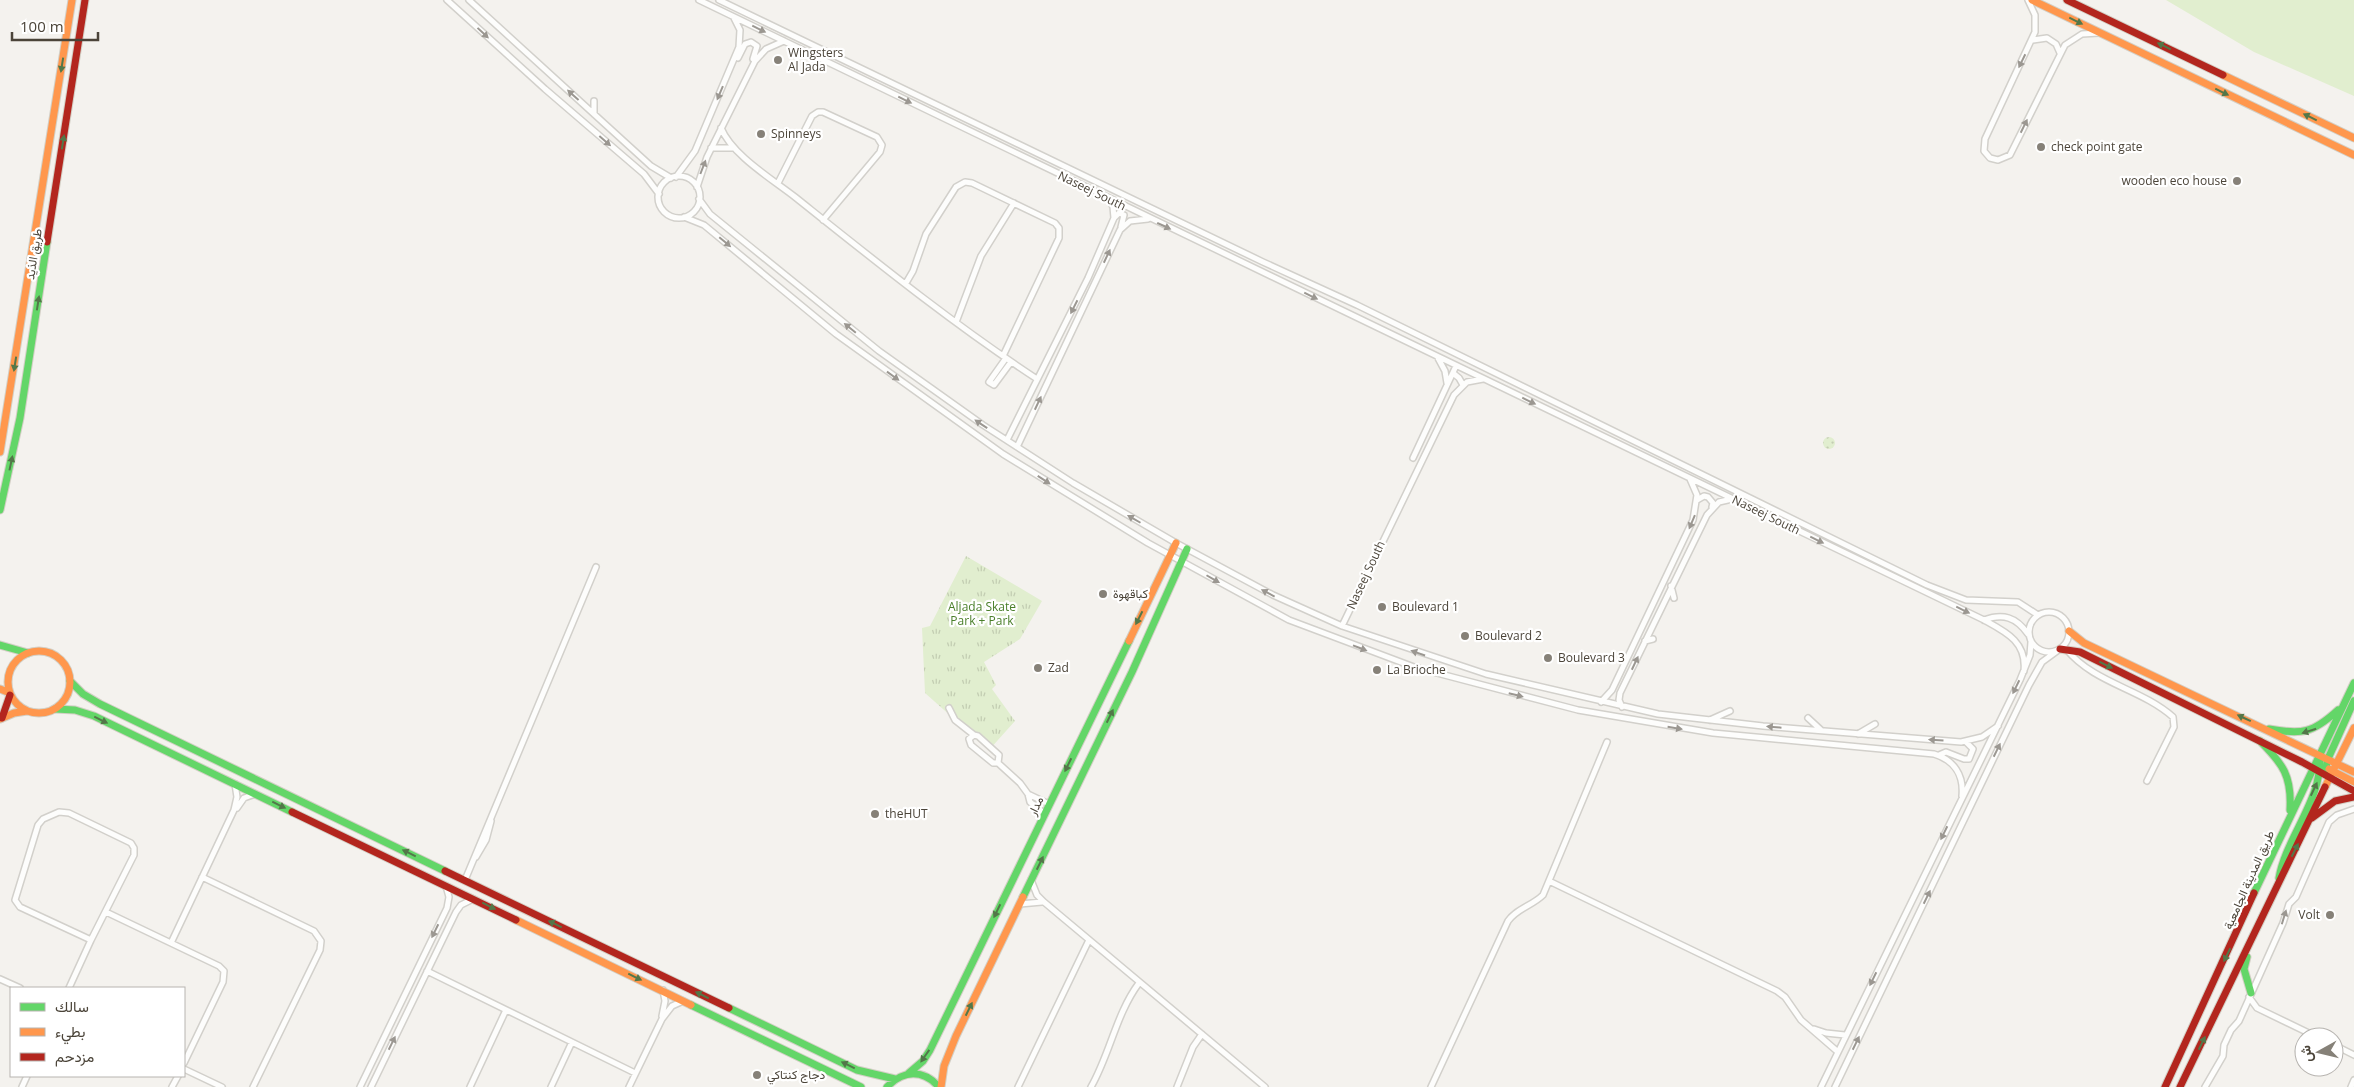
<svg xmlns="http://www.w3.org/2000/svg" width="2354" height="1087" viewBox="0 0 2354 1087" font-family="'Open Sans',Vazirmatn,sans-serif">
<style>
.grass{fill:url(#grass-dots)}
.park{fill:url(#park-tufts)}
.pitch{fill:#e1eecf}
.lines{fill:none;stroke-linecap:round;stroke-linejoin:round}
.street-casing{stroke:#d2d0cb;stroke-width:8}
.fast-casing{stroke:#d3cfc5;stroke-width:9}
.slow-casing{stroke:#d3cfc5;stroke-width:9}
.jam-casing{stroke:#d3cfc5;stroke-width:9}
.street{stroke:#fdfdfc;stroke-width:5}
.fast{stroke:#63d668;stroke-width:7}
.slow{stroke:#ff974d;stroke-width:7}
.jam{stroke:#b3261e;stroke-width:7}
.oneway{fill:#537749}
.oneway2{fill:#9b9791}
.poi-dot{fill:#868178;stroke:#fff;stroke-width:2}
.labels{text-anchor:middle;stroke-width:4.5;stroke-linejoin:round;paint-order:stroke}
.poi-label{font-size:12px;fill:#4b4439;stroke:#fff;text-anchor:start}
.street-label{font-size:12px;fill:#4b4439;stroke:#fff}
.park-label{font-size:12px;fill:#4a7f2a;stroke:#fff}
</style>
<defs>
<pattern id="grass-dots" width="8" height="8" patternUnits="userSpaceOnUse" patternTransform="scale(1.25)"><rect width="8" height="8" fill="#e1eecf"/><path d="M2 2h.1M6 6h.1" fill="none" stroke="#c3cdb2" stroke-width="1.8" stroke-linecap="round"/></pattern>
<pattern id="park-tufts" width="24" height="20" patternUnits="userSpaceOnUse" patternTransform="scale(1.25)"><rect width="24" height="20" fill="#e1eecf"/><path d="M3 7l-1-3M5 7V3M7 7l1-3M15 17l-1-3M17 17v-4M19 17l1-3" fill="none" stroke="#c3cdb2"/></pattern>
</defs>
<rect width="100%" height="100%" fill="#f4f2ee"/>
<!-- grass -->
<path class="grass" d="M1823 443a6 6 0 1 1 12 0a6 6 0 1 1-12 0Z"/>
<!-- park -->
<path class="park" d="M 966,556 L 1042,601 L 1020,639 L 984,662 L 996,685 L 992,689 L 1015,721 L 989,750 L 925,693 L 922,628 L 930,626 Z"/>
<!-- pitch -->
<path class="pitch" d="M 2166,0 L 2354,0 L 2354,96 L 2254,52 Z"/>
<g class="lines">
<defs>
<path id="street" d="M 447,0 L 545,89 L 644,174 L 659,194
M 469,0 L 651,166 L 671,178
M 699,0 L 1984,620 C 2006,632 2027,642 2024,671
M 719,0 L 1263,262 L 1357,305 L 1927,585 L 1966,600 L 2018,602 L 2038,615
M 2028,0 L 2035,15 L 2035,32 L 1985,139 L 1984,151 L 1990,158 L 1998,160 L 2010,155 L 2065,45 L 2082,34 L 2099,33
M 2033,40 L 2047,38 L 2056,44 L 2060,53
M 738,58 L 745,44 L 751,42 L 757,46 L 753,59
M 594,114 L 594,101
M 721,128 C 732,155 772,179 795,197 C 874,260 953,324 1037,379
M 711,148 L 733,148
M658 197a21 21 0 1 1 42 0a21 21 0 1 1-42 0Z
M 676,177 L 695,151 L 739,47 L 740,30 L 734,18
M 778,183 L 812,116 L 818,112 L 823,112 L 877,137 L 882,145 L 880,152 L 823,220
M 697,187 L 707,157 L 755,61 L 766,49 L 784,41
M 699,199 L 710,214 L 879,351 L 983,425 L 1073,483 L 1176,543 L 1273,595 L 1342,626 L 1486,674 L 1658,714 L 1763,726 L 1961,742 L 1982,737 L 1998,726
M 684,217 L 704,225 L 836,334 L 1003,454 L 1148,543 L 1289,620 L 1414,667 L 1578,710 L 1713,733 L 1934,754 C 1954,760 1964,775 1962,796
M 1115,217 L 1119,213 L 1124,215 L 1121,227
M 906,283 L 913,271 L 926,234 L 956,187 L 965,182 L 972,183 L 1055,223 L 1059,228 L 1059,238 L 1003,356
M 956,322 L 981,256 L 1014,203
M 1006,358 L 989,382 L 994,385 L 1011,362
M 1438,358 L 1445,371 L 1447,383
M 1453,373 L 1459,378 L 1463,385
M 1007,440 L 1088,278 L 1114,218 L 1113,207 L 1109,199
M 1017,447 L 1120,230 L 1130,221 L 1148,219
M 1413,458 L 1456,366
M 1697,500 L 1704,496 L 1708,497 L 1713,503 L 1712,507
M 1671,586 L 1674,598
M2029 632a20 20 0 1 1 40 0a20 20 0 1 1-40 0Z
M 1984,620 C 2003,613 2016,617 2028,634
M 1342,626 L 1454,395 L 1467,382 L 1483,379
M 1645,641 L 1653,639
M 2066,649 C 2095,684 2140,688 2173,717 L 2174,727 L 2147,781
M 1601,702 L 1612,690 L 1693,520 L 1697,495 L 1690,479
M 1622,707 L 1619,700 L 1620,693 L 1707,515 L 1719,502 L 1732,499
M 949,708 L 955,720 L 974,735
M 1808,718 L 1821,730
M 1710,720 L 1730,711
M 1858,734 L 1875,724
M 974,735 L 978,736 L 999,755 L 998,763 L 993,763 L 971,745 L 969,739 Z
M 1939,755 L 1946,752 L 1964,759 L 1969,759 L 1973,749 L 1966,742
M 998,763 L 1020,783 L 1028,794 L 1030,802 L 1045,814
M 1028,794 L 1049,804
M 237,808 L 244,798 L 255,794
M 59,812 L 69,813 L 131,843 L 134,848 L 134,855 L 91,940 L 20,907 L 15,900 L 38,825 L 43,819 Z
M 476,857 L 486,840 L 491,821
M 202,877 L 314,931 L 321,941 L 320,950 L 253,1087
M 465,880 L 596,567
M 1031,880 L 1037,895 L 1044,902 L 1265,1087
M 1549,881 L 1777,991 L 1785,997 L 1801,1020 L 1838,1052
M 1020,904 L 1042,902
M 106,912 L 219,966 L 224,971 L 223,982 L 184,1063
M 171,943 L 234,810 L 237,797 L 235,784
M 427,971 L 635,1073
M 0,979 L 20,988
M 69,988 L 91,940
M 2249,997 L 2257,1008 L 2317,1037
M 662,1016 L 665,1001 L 663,990
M 1814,1029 L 1826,1033 L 1845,1035
M 2334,1045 L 2354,1055
M 184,1069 L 222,1087
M 22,1087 L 27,1076
M 172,1087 L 178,1076
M 360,1087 L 447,908 L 449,897 L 446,886
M 371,1087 L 456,912 L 461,905 L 473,899
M 470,1087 L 506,1010
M 551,1087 L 572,1042
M 629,1087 L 662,1019 L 672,1006 L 683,1001
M 1018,1087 L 1089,940
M 1091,1087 C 1110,1054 1116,1014 1139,983
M 1177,1087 L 1193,1047 L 1202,1034
M 1431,1087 L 1508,921 C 1517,908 1532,906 1543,895 L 1607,742
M 1821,1087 L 2020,680 L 2030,655 L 2031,642
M 1835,1087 L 2029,685 L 2042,662 L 2057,651
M 2205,1087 L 2223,1056 L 2224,1045 L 2231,1030 L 2239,1021 L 2283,923 L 2289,904 L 2296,897 L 2329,822 L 2337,815 L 2354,809
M 2351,1087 L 2354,1080"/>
<path id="fast" d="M 0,510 L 20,418 L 47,242
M 0,645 L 28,653
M 70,681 L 83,694 L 100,704 L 445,871
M 55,709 L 75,710 L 94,716 L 292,812
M 2269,729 C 2302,735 2313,733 2338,710
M 2260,741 C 2283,764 2292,776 2290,810
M 2326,770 L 2327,761 L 2354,701
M 2279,878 C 2286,837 2325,796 2319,755
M 2254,893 L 2354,683
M 1023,897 L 1132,672 L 1187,549
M 2247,957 L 2244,969 L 2251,993
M 691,1005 L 861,1087
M 729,1008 L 857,1070 L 895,1079
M 909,1073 L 923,1061 L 930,1050 L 1129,641
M 887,1087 C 903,1070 923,1069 939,1087"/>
<path id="slow" d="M 2032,0 L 2354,155
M 2223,75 L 2354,138
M 0,452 L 72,0
M 2069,631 L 2084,643 L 2354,772
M 1129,641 L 1176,543
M8 682a31 31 0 1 1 62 0a31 31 0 1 1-62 0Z
M 0,689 L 10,693
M 0,719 L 14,713 L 27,711
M 2329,769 L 2354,782
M 2325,787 L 2354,728
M 516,920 L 691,1005
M 941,1087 L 944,1066 L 956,1036 L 1023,897"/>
<path id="jam" d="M 2067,0 L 2223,75
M 47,242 L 85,0
M 2060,649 L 2080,652 L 2302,762 L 2354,791
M 2,718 L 10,695
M 292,812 L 516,920
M 2312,818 L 2335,801 L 2354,797
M 445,871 L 729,1008
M 2165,1087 L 2254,893
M 2180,1087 L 2325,787"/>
</defs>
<!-- street casing -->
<use href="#street" class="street-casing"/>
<!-- fast casing -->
<use href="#fast" class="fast-casing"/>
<!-- slow casing -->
<use href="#slow" class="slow-casing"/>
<!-- jam casing -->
<use href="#jam" class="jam-casing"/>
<!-- street -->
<use href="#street" class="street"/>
<!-- fast -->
<use href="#fast" class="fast"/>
<!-- slow -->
<use href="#slow" class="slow"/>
<!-- jam -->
<use href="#jam" class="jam"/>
</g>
<!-- one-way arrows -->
<defs><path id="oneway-solid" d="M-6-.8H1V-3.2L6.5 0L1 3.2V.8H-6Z" transform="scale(1.25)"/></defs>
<g class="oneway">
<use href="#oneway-solid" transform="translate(2076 21) rotate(26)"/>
<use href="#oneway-solid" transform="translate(2164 46) rotate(-154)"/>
<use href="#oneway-solid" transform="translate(62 65) rotate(99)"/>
<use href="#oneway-solid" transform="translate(2222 92) rotate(26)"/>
<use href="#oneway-solid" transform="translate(2310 117) rotate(-154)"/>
<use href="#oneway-solid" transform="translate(63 142) rotate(-81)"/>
<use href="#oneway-solid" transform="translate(38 303) rotate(-81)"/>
<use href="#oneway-solid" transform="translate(15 364) rotate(99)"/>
<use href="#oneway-solid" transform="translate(11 463) rotate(-78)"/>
<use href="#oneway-solid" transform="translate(1139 618) rotate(117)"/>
<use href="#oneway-solid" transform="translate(2106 665) rotate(26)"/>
<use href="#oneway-solid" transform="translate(1110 716) rotate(-64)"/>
<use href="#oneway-solid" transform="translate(2244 718) rotate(-155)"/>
<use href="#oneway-solid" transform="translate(101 720) rotate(26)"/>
<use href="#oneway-solid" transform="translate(2309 731) rotate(162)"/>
<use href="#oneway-solid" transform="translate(1068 765) rotate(116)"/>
<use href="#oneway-solid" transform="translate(2314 789) rotate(-65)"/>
<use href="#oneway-solid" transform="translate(279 805) rotate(26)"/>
<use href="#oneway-solid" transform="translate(2295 850) rotate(-63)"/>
<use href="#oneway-solid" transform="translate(409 853) rotate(-154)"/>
<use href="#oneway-solid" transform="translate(1040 863) rotate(-64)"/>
<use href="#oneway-solid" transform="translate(489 906) rotate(26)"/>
<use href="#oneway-solid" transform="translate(997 911) rotate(116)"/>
<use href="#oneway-solid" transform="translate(555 924) rotate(-154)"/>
<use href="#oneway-solid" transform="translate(2227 955) rotate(116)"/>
<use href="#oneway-solid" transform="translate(635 977) rotate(26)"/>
<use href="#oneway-solid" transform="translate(702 995) rotate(-154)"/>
<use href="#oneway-solid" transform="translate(969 1009) rotate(-64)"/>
<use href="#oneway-solid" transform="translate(2202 1043) rotate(-64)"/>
<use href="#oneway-solid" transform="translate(925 1056) rotate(125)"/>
<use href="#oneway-solid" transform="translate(848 1065) rotate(-154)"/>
</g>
<g class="oneway2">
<use href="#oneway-solid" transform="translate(759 29) rotate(26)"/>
<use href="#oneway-solid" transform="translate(483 33) rotate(43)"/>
<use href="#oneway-solid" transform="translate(2022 61) rotate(116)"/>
<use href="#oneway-solid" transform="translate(720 93) rotate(113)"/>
<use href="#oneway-solid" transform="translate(573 95) rotate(-138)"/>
<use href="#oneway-solid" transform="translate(905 100) rotate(26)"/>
<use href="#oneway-solid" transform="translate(2024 126) rotate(-64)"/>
<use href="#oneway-solid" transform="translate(605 141) rotate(41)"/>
<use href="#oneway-solid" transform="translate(703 167) rotate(-69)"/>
<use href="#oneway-solid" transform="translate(1164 226) rotate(25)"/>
<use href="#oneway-solid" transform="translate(725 242) rotate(40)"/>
<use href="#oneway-solid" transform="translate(1107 256) rotate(-65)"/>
<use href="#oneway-solid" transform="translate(1311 296) rotate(26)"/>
<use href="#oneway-solid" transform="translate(1074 307) rotate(117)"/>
<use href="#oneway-solid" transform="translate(850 328) rotate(-141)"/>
<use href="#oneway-solid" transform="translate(893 376) rotate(36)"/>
<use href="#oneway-solid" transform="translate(1529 401) rotate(26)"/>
<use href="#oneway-solid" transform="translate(1038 403) rotate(-65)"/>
<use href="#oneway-solid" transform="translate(981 424) rotate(-146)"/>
<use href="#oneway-solid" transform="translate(1044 480) rotate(33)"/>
<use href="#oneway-solid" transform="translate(1134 519) rotate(-150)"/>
<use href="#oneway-solid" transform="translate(1692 522) rotate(113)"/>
<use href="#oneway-solid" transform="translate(1817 540) rotate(26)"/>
<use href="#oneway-solid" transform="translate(1213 579) rotate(30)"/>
<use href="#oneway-solid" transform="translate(1268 593) rotate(-152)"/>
<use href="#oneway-solid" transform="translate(1963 610) rotate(26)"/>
<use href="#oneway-solid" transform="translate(1360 648) rotate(21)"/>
<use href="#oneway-solid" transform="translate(1418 653) rotate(-161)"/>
<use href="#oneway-solid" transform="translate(1635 663) rotate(-65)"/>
<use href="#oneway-solid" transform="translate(2016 687) rotate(116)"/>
<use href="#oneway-solid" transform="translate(1516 695) rotate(14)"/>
<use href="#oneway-solid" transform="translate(1774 727) rotate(-175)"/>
<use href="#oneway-solid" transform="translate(1675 728) rotate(9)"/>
<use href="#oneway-solid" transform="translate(1936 740) rotate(-176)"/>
<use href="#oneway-solid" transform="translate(1997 750) rotate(-64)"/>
<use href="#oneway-solid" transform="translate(1944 833) rotate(116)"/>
<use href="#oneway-solid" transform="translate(1927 897) rotate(-64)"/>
<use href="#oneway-solid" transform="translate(2284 917) rotate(-73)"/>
<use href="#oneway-solid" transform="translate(435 931) rotate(116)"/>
<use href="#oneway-solid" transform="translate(1873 979) rotate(116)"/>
<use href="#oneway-solid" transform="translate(392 1043) rotate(-64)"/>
<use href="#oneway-solid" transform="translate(1856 1043) rotate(-64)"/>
</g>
<!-- markers -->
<g class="poi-dot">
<circle cx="778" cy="60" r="5"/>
<circle cx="761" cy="134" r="5"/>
<circle cx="2041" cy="147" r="5"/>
<circle cx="2237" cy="181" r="5"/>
<circle cx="1103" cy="594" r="5"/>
<circle cx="1382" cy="607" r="5"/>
<circle cx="1465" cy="636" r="5"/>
<circle cx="1548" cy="658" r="5"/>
<circle cx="1038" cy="668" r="5"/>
<circle cx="1377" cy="670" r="5"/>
<circle cx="875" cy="814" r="5"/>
<circle cx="2330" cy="915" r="5"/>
<circle cx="757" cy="1075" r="5"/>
</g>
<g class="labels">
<!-- poi labels -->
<g class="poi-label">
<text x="788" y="57">Wingsters<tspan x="788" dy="14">Al Jada</tspan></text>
<text x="771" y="138">Spinneys</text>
<text x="2051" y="151">check point gate</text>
<text x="2227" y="185" text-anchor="end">wooden eco house</text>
<text x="1113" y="598">كباقهوة</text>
<text x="1392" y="611">Boulevard 1</text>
<text x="1475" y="640">Boulevard 2</text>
<text x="1558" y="662">Boulevard 3</text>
<text x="1048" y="672">Zad</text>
<text x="1387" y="674">La Brioche</text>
<text x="885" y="818">theHUT</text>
<text x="2320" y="919" text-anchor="end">Volt</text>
<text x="767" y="1079">دجاج كنتاكي</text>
</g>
<!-- street labels -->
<g class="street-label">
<text transform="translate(1092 191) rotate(26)" y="4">Naseej South</text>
<text transform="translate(34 254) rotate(-81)" y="4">طريق الذيد</text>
<text transform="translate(1766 515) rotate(26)" y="4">Naseej South</text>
<text transform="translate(1366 575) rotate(-65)" y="4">Naseej South</text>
<text transform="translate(1036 806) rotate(-64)" y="4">مدار</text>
<text transform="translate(2249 880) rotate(-66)" y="4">طريق المدينة الجامعية</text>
</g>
<!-- park labels -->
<g class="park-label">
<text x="982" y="611">Aljada Skate<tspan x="982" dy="14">Park + Park</tspan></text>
</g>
</g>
<!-- legend -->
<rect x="10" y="987" width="175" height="90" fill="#ffffff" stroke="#b7b4b0"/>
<rect x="20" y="1003" width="25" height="8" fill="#63d668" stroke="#b7b4b0"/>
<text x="55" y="1012" font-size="15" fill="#4b4439">سالك</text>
<rect x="20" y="1028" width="25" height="8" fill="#ff974d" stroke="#b7b4b0"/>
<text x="55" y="1037" font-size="15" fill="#4b4439">بطيء</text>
<rect x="20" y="1053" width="25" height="8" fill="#b3261e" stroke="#b7b4b0"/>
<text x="55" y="1062" font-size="15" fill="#4b4439">مزدحم</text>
<!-- north arrow -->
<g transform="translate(2319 1052) rotate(262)"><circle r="24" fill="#ffffff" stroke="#b7b4b0"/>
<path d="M0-4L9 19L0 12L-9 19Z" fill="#868178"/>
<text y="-8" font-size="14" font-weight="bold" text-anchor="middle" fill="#4b4439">ش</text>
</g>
<!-- scale -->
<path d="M12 32v8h86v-8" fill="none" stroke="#4b4439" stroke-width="2.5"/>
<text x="20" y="32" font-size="15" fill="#4b4439" stroke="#ffffff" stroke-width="4" paint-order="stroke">100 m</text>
</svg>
